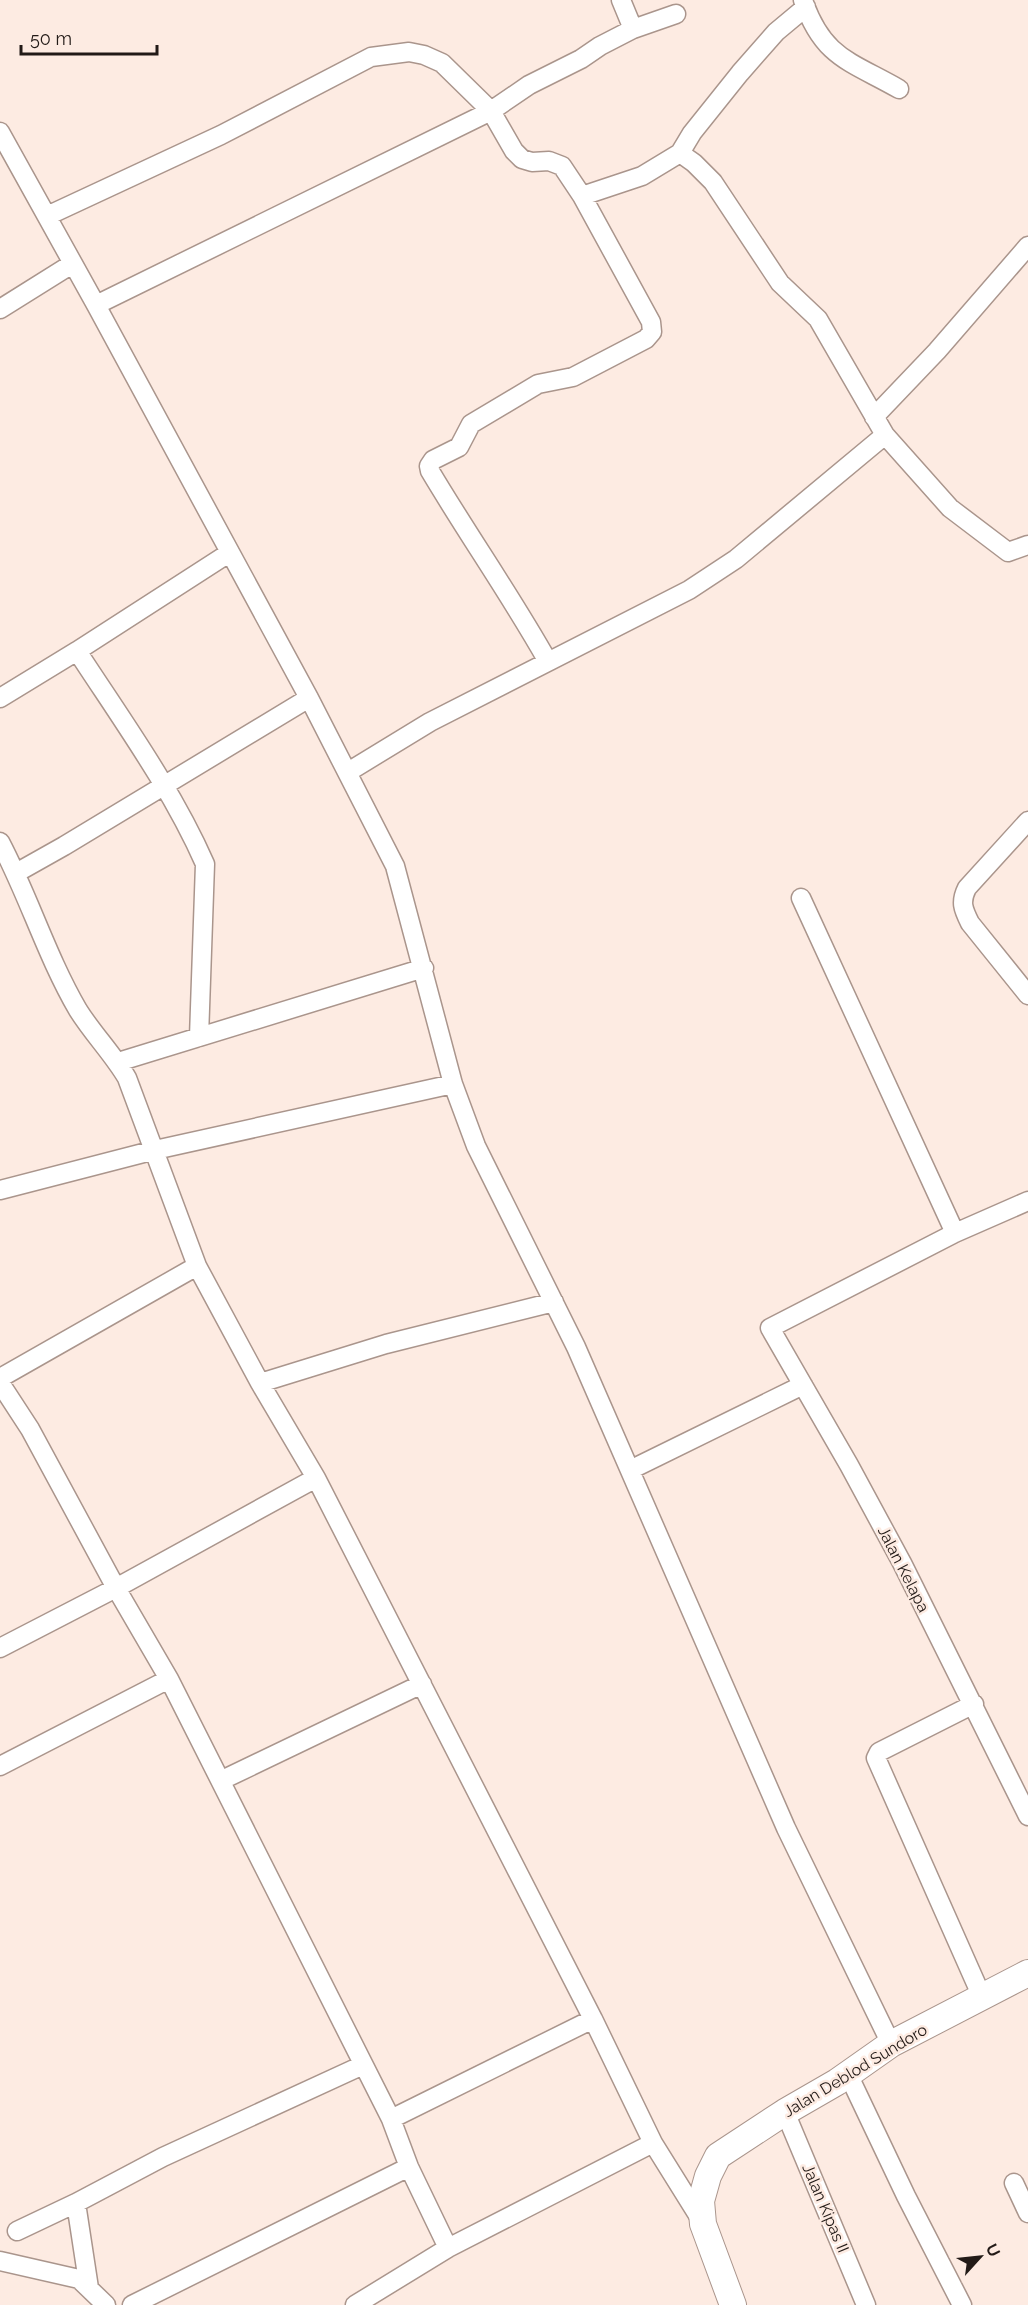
<svg xmlns="http://www.w3.org/2000/svg" width="1028" height="2305" viewBox="0 0 1028 2305" font-family="Raleway,sans-serif">
<style>
.lines{fill:none;stroke-linecap:round;stroke-linejoin:round}
.street-casing{stroke:#aa958c;stroke-width:21}
.secondary-casing{stroke:#aa958c;stroke-width:28}
.street{stroke:#fff;stroke-width:18}
.secondary{stroke:#fff;stroke-width:26}
.labels{text-anchor:middle;stroke-width:5;stroke-linejoin:round;paint-order:stroke}
.street-label{font-size:16px;fill:#221a17;stroke:#fdebe2}
</style>
<rect width="100%" height="100%" fill="#fdebe2"/>
<g class="lines">
<defs>
<path id="street" d="M 621,0 L 633,29
M 803,0 C 823,58 850,61 899,89
M 0,132 L 96,305 L 309,698 L 395,866 L 453,1084 L 476,1146 L 576,1347 L 786,1828 L 891,2044
M 680,153 L 694,163 L 713,182 L 780,283 L 818,319 L 885,435 L 950,508 L 1008,552 L 1028,545
M 582,196 L 642,176 L 680,153 L 692,133 L 740,73 L 776,32 L 806,7
M 47,216 L 221,135 L 371,57 L 409,52 L 424,55 L 442,63 L 491,111 L 514,151 L 522,159 L 532,162 L 549,161 L 562,166 L 582,196 L 651,322 L 652,332 L 646,339 L 573,377 L 538,384 L 471,424 L 459,447 L 433,460 L 429,466 L 430,471 C 468,535 511,596 547,660
M 96,305 L 491,111 L 529,85 L 581,59 L 600,46 L 633,29 L 676,14
M 0,309 L 72,264
M 874,417 L 937,351 L 1028,246
M 77,651 C 122,720 172,789 205,864 L 199,1037
M 0,698 L 77,651 L 229,553
M 348,772 L 430,722 L 689,590 L 736,559 L 885,435
M 1028,821 L 967,888 C 960,902 963,909 970,923 L 1028,995
M 0,842 C 29,897 47,957 78,1010 C 93,1034 113,1054 127,1078 L 197,1266 L 260,1383 L 316,1478 L 593,2019 L 653,2143 L 701,2220
M 16,873 L 64,846 L 309,698
M 801,898 L 955,1233
M 118,1062 L 424,968
M 0,1190 L 155,1150 L 453,1084
M 1028,1201 L 955,1233 L 770,1328 L 849,1465 L 902,1563 L 1028,1816
M 0,1378 L 197,1266
M 0,1383 L 30,1429 L 116,1588 L 169,1679 L 391,2119 L 409,2167 L 448,2248
M 260,1383 L 386,1344 L 554,1302
M 630,1470 L 803,1385
M 0,1648 L 116,1588 L 316,1478
M 974,1704 L 879,1752 L 876,1758 L 982,1997
M 0,1766 L 169,1679
M 222,1780 L 422,1684
M 848,2074 L 906,2196 L 962,2305
M 785,2112 L 866,2305
M 391,2119 L 593,2019
M 1014,2183 L 1028,2213
M 17,2231 L 76,2203
M 0,2261 L 79,2279 L 106,2305
M 89,2288 L 76,2203 L 163,2157 L 363,2065
M 132,2305 L 409,2167
M 355,2305 L 448,2248 L 653,2143"/>
<path id="secondary" d="M 733,2305 L 703,2224 L 701,2201 L 708,2176 L 718,2156 L 785,2112 L 837,2082 L 891,2044 L 1028,1973"/>
</defs>
<!-- street casing -->
<use href="#street" class="street-casing"/>
<!-- secondary casing -->
<use href="#secondary" class="secondary-casing"/>
<!-- street -->
<use href="#street" class="street"/>
<!-- secondary -->
<use href="#secondary" class="secondary"/>
</g>
<g class="labels">
<!-- street labels -->
<g class="street-label">
<text transform="translate(904 1569) rotate(63)" y="6">Jalan Kelapa</text>
<text transform="translate(855 2070) rotate(-31)" y="6">Jalan Deblod Sundoro</text>
<text transform="translate(826 2208) rotate(67)" y="6">Jalan Kipas II</text>
</g>
</g>
<!-- north arrow -->
<g transform="translate(980 2257) rotate(63)" stroke="#fdebe2" stroke-width="4.5" paint-order="stroke">
<path d="M0-4.5L10 22L0 15L-10 22Z" fill="#221a17"/>
<text y="-9" font-size="16" font-weight="bold" text-anchor="middle" fill="#221a17">U</text>
</g>
<!-- scale -->
<path d="M21 45v9h136v-9" fill="none" stroke="#221a17" stroke-width="3"/>
<text x="30" y="45" font-size="18" fill="#221a17" stroke="#fdebe2" stroke-width="4.5" paint-order="stroke">50 m</text>
</svg>
